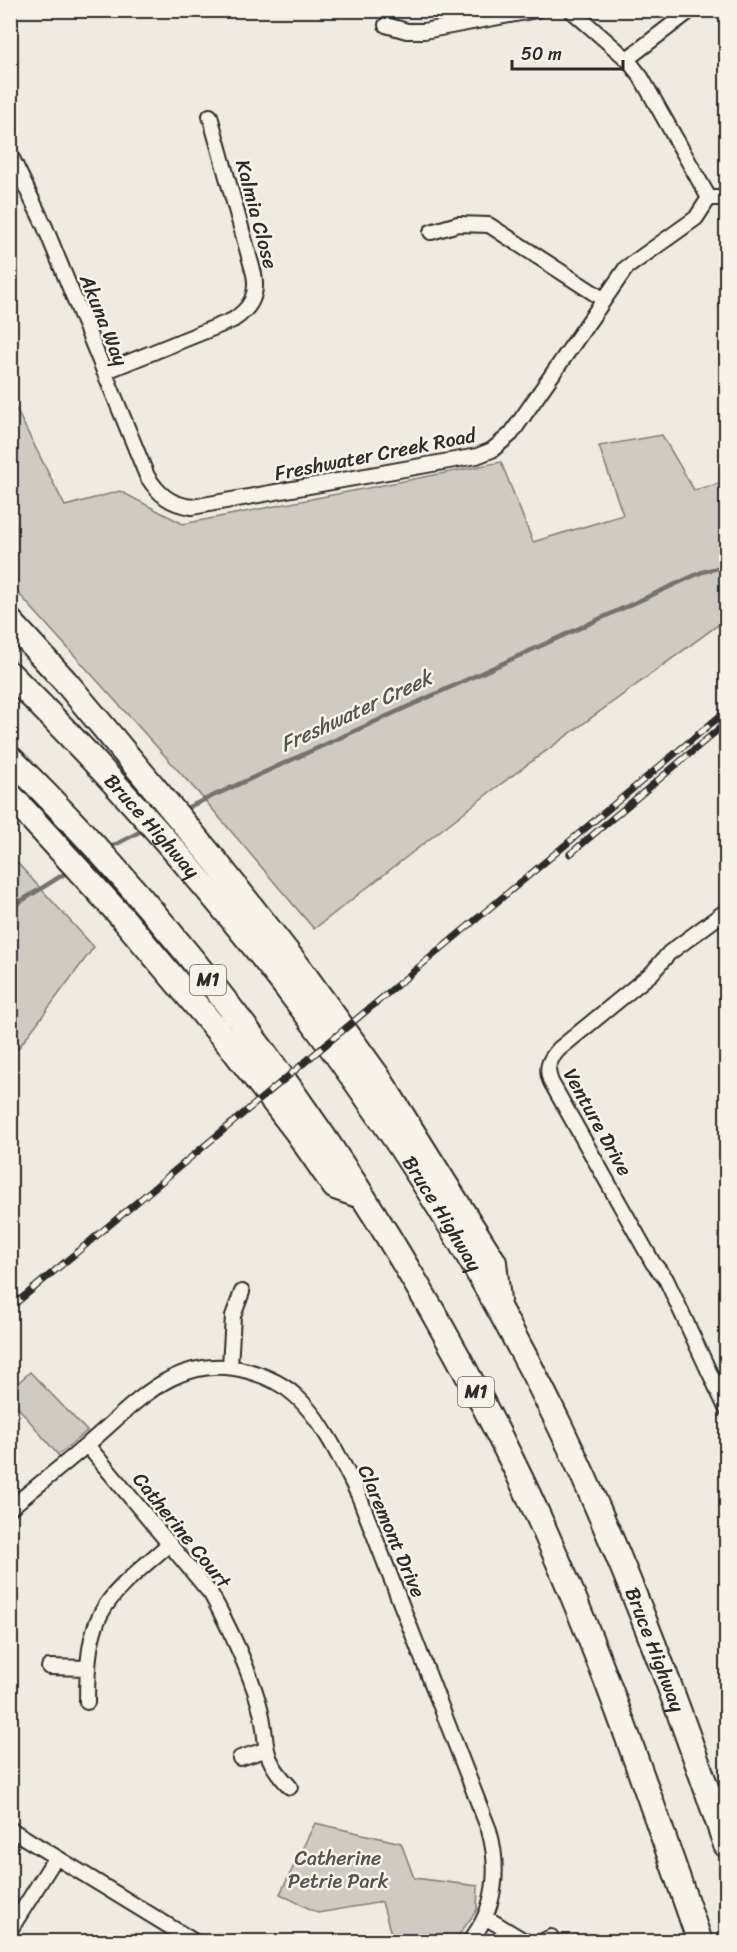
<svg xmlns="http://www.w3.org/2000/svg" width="737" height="1952" viewBox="0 0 737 1952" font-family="Sriracha,sans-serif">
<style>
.green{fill:#cfcbc2;stroke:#7d7b76;stroke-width:1.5}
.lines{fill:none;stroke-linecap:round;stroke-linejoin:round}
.stream{stroke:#74726e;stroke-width:4.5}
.street-casing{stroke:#2b2b2b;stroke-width:18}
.highway-casing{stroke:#2b2b2b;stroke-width:28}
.street{stroke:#f7f3e8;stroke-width:14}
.highway{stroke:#f7f3e8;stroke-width:24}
.rail-casing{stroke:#2b2b2b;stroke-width:7}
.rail{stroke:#f7f3e8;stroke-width:4.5;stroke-dasharray:14;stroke-linecap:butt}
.labels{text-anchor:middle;stroke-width:5;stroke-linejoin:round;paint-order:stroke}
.shield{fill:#f7f3e8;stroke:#686764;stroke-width:1.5}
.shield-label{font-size:18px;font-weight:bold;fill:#2b2b2b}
.street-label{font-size:20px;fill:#2b2b2b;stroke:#f7f3e8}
.park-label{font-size:20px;fill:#545351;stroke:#f7f3e8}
.water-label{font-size:21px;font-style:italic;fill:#555552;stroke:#f7f3e8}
</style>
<rect width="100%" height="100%" fill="#efebe0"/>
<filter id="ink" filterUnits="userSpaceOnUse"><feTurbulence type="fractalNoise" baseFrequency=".0167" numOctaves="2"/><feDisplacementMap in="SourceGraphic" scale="12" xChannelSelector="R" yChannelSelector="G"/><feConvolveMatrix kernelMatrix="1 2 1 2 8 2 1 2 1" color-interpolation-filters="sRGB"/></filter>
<g filter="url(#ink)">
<!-- green -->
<path class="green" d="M 10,397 L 65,506 L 120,491 L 183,524 L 501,462 L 533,542 L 623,515 L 599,446 L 662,435 L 694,490 L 726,482 L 726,619 L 490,792 L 314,929 L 202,797 L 11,585 Z
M 11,856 L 94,947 L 11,1058 Z
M 30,1372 L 87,1431 L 58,1455 L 11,1399 L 11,1389 Z
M 315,1823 L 401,1843 L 414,1878 L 478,1886 L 477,1910 L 458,1936 L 450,1941 L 393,1941 L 382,1902 L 318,1913 L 280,1894 Z"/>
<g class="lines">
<!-- stream -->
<path class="stream" d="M 182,810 L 702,572 L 726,566
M 107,849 L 145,829
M 10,908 L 69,871"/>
<defs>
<path id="street" d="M 571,10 L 627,59 L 641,77 L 709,198
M 386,25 L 407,31 L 424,31 L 537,10
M 627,59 L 691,10
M 10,154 L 45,227 L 147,476 C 159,495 170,504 192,507 L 477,456 L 492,450 L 511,434 L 626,268 L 696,218 L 709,198 L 726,198
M 431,232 L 458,224 L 489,225 L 603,299
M 104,372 L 233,320 C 251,308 258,295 254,274 L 210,116
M 726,911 L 669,953 L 652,973 L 559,1049 C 549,1060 545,1068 551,1082 L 653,1263 L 666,1279 L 726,1408
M 230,1366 L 233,1316 L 242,1292
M 87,1445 L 211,1594 C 229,1627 248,1667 259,1704 C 271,1744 256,1751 290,1787
M 10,1508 C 36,1487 62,1466 88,1444 C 136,1403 178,1351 248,1371 C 265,1376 283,1384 296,1396 C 324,1422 342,1462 359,1496 L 489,1830 C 500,1869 496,1910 469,1942
M 49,1667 L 87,1668
M 87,1702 C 87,1610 102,1602 168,1545
M 240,1758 L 265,1750
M 10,1829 L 195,1942
M 485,1917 L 526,1942
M 10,1930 L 56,1857
M 541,1942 L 551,1937"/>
<g id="highway">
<path d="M 10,621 L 65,681 L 216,862 L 300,969 L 378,1077 L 494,1262 L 498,1300"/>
<path id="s1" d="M 10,674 C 231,896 422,1142 559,1424 C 625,1561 677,1702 726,1845"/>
<path d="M 10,758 C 214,960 383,1200 510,1457 C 587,1612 643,1778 700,1942"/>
<path d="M 10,795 L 121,916 L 233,1049 L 297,1132 L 335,1187 L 361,1196"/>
</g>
</defs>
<!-- street casing -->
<use href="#street" class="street-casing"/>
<!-- highway casing -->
<use href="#highway" class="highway-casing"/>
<!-- street -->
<use href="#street" class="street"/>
<!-- highway -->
<use href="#highway" class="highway"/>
<defs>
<path id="rail" d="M 570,854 L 726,723
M 10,1308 L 726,711"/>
</defs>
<!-- rail casing -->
<use href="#rail" class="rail-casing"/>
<!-- rail -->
<use href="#rail" class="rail"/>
</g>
</g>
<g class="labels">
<!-- shield labels -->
<g class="shield">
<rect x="190" y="965" width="36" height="30" rx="4.5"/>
<rect x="458" y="1377" width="36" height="30" rx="4.5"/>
</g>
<g class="shield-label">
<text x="208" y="986">M1</text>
<text x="476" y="1398">M1</text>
</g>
<!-- street labels -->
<g class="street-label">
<text transform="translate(257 214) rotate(75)" y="7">Kalmia Close</text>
<text transform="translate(104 320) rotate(68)" y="7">Akuna Way</text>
<text transform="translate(375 454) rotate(-11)" y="7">Freshwater Creek Road</text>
<text dy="7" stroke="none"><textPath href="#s1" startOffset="208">Bruce Highway</textPath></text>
<text transform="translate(598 1122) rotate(61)" y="7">Venture Drive</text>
<text dy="7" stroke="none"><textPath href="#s1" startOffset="693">Bruce Highway</textPath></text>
<text transform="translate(182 1530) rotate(51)" y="7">Catherine Court</text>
<text transform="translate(392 1531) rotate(67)" y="7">Claremont Drive</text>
<text dy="7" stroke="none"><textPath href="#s1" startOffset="1179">Bruce Highway</textPath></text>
</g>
<!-- park labels -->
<g class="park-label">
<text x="338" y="1865">Catherine<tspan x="338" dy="23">Petrie Park</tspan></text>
</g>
<!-- water labels -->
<g class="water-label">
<text transform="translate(356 711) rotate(-25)" y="7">Freshwater Creek</text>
</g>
</g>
<!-- margin -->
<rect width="737" height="1952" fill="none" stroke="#f7f3e8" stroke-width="36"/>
<rect x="18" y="18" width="701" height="1916" fill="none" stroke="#2b2b2b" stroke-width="2" filter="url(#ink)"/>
<!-- scale -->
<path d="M512 60v9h111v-9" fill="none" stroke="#2b2b2b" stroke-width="3"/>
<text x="521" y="60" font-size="18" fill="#2b2b2b" stroke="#f7f3e8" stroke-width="4.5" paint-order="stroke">50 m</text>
</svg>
